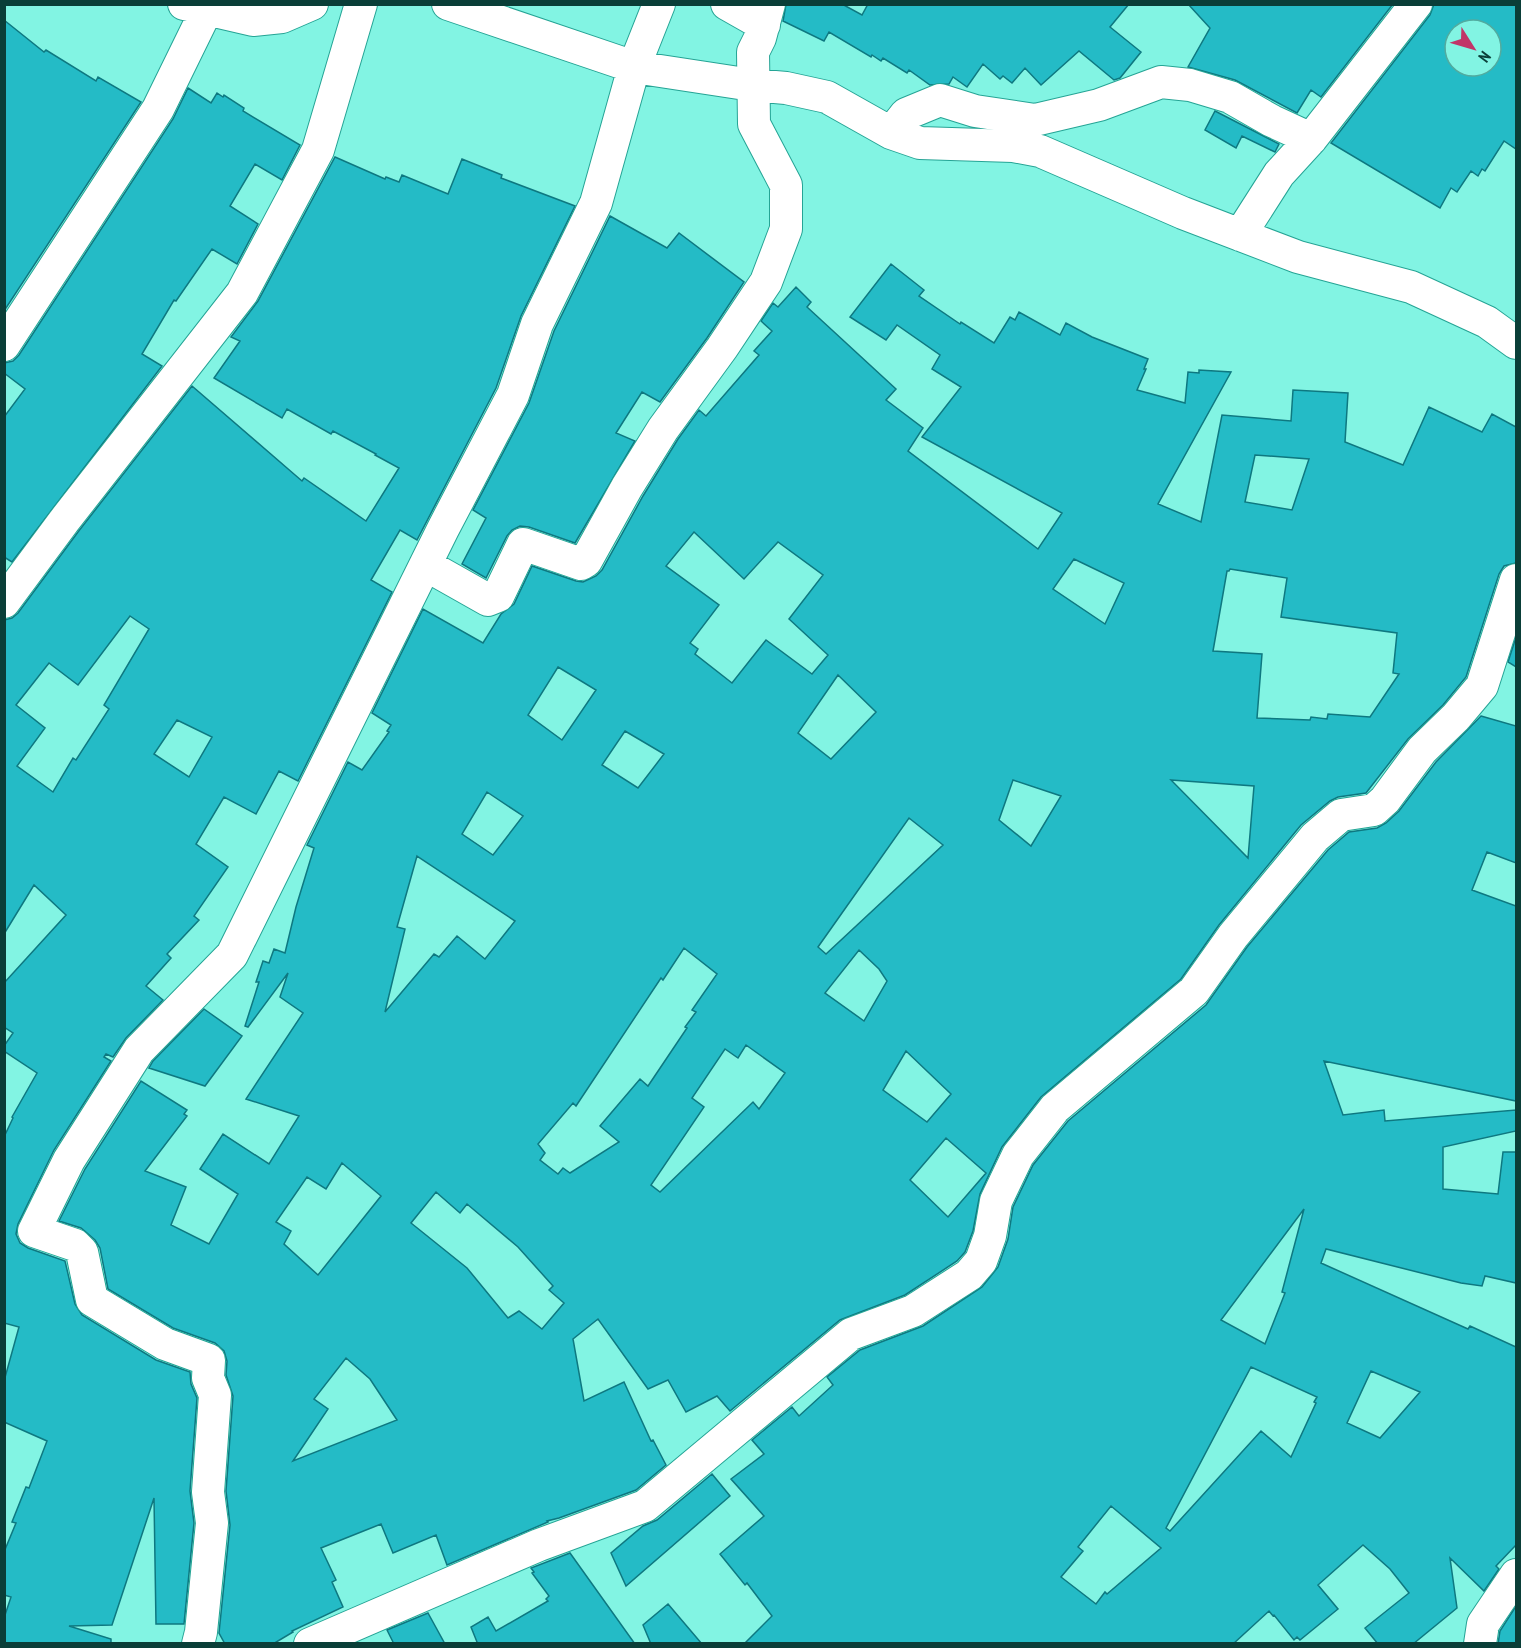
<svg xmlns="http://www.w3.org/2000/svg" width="1521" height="1648" viewBox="0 0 1521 1648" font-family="'PT Sans Narrow',sans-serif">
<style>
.building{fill:#24bbc6;stroke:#0e7880;stroke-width:1.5;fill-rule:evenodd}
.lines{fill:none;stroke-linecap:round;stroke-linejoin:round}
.minor-casing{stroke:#25a495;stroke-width:34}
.minor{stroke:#fff;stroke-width:32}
</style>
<rect width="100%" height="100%" fill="#82f4e3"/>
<!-- building -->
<path class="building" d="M 786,4 L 842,4 L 862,15 L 868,4 L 1129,4 L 1110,27 L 1141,52 L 1120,78 L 1114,80 L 1079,51 L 1041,85 L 1025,68 L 1012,83 L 1003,76 L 1000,79 L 983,64 L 967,87 L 953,77 L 949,84 L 930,85 L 909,70 L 907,73 L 883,58 L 881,61 L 872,55 L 871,57 L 829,32 L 824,41 L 783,21 Z
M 1188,4 L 1393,4 L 1321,97 L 1311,90 L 1297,113 L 1235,80 L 1188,67 L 1210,28 Z
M 1434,4 L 1516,4 L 1516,149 L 1504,141 L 1485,171 L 1482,169 L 1478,176 L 1471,171 L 1457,192 L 1451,188 L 1440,208 L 1331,143 L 1430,15 ZM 1455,30 L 1491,30 L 1491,66 L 1455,66 Z
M 4,20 L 44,52 L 46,50 L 96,81 L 98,77 L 141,102 L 4,311 Z
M 188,88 L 211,103 L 217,93 L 223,97 L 224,95 L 244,108 L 243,111 L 300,145 L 282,180 L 255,164 L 230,206 L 258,224 L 237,264 L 212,249 L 176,301 L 174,300 L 142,354 L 162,366 L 12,562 L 4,557 L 4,417 L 25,389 L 4,373 L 4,363 L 13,361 L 19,355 L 173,119 Z
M 1215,111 L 1279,144 L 1275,152 L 1242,136 L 1236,148 L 1205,130 Z
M 335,157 L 385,179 L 386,177 L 399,182 L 402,175 L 448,194 L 462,159 L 502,175 L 501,178 L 575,206 L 521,316 L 496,388 L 417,540 L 400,530 L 371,580 L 392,592 L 298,781 L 279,771 L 256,814 L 224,797 L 196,844 L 228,867 L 194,916 L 199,920 L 167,954 L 171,958 L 146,986 L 163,1000 L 126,1038 L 113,1057 L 106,1054 L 104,1057 L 111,1061 L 54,1150 L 18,1224 L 16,1234 L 20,1243 L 28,1248 L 65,1261 L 75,1304 L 82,1315 L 156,1360 L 190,1372 L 191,1384 L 197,1398 L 190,1491 L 194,1523 L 184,1624 L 156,1624 L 154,1498 L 112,1625 L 69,1626 L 111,1639 L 111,1644 L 4,1644 L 4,1618 L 11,1597 L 4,1595 L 4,1552 L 16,1523 L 12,1522 L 26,1487 L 29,1488 L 47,1441 L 4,1422 L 4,1381 L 19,1327 L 4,1323 L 4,1137 L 13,1118 L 12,1117 L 37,1073 L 4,1051 L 4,1046 L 13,1033 L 4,1027 L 4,983 L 66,915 L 34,885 L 4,934 L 4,620 L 12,618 L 18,613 L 78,532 L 192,386 L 302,481 L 304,478 L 366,521 L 399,468 L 375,455 L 376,454 L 333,431 L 331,434 L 287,409 L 282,418 L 214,378 L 240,341 L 231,337 L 258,301 ZM 130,616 L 149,629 L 104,705 L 109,709 L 76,760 L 73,758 L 53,792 L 17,766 L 45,728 L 16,705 L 49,663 L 78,685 ZM 177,720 L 212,737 L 189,777 L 154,754 Z
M 610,216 L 667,248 L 679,233 L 744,282 L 707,338 L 660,402 L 642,392 L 616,433 L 635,441 L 575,543 L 529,527 L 520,526 L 512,530 L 507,536 L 486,578 L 462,564 L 486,518 L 473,510 L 529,403 L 554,331 Z
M 891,264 L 924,290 L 919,296 L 960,324 L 961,322 L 994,343 L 1010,317 L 1015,320 L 1019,312 L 1060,335 L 1066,323 L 1092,337 L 1148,359 L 1144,369 L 1146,369 L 1137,390 L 1185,403 L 1188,372 L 1199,373 L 1199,370 L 1231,372 L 1158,504 L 1201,522 L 1222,415 L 1291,421 L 1293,390 L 1348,393 L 1345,442 L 1403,465 L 1429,407 L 1482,432 L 1492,414 L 1516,427 L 1516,563 L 1504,566 L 1499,574 L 1466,677 L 1443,705 L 1408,739 L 1366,793 L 1338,797 L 1330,801 L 1301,825 L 1219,925 L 1181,979 L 1041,1097 L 1002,1147 L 980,1194 L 973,1231 L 965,1252 L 957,1261 L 905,1295 L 840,1320 L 730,1411 L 717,1396 L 686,1412 L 668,1380 L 648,1389 L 598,1319 L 573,1339 L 584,1401 L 624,1382 L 651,1441 L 653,1440 L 666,1465 L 636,1490 L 559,1518 L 547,1521 L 548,1522 L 447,1565 L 436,1535 L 393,1553 L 381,1524 L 321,1548 L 336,1580 L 332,1582 L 343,1607 L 292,1631 L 293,1632 L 273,1644 L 225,1644 L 219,1633 L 230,1525 L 226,1491 L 233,1396 L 226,1375 L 227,1361 L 224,1351 L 215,1343 L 173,1328 L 108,1289 L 100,1248 L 95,1240 L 81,1228 L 59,1221 L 85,1169 L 141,1081 L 187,1110 L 184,1114 L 187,1116 L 145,1171 L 186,1187 L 171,1225 L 209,1244 L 238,1194 L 200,1169 L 223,1134 L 269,1164 L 299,1116 L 246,1099 L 303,1013 L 280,997 L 288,973 L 248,1027 L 245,1026 L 259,982 L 256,982 L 263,961 L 269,963 L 274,949 L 285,953 L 296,907 L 314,848 L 307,845 L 348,762 L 362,770 L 389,732 L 387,731 L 391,725 L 372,713 L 423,609 L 483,643 L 501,614 L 514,604 L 532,566 L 576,581 L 583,582 L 596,576 L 602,570 L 643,496 L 678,439 L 699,410 L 706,416 L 759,355 L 754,351 L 772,331 L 761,321 L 773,303 L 778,307 L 796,287 L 811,302 L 807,307 L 896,389 L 886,400 L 923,428 L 908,451 L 1038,549 L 1062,513 L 922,437 L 961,387 L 932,369 L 940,355 L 897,325 L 886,340 L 850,317 ZM 1255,455 L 1309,459 L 1292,510 L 1245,502 ZM 694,532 L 744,579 L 778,542 L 823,575 L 789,619 L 828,655 L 812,674 L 766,640 L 732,683 L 695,654 L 698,649 L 690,643 L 719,605 L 666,566 ZM 1074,559 L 1124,583 L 1105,624 L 1053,589 ZM 1230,569 L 1287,578 L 1281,617 L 1397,633 L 1393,673 L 1399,674 L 1370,717 L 1328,714 L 1327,719 L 1311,717 L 1310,720 L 1257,718 L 1262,654 L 1213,651 L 1227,571 L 1229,571 ZM 558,667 L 596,690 L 562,740 L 528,715 ZM 838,675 L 876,712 L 831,759 L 798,733 ZM 625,731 L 664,754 L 638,788 L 602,765 ZM 1013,780 L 1061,796 L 1031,846 L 999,820 ZM 1171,780 L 1254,786 L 1248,858 ZM 487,792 L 523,816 L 493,855 L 462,834 ZM 909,818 L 943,845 L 826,954 L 818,947 ZM 417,856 L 515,921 L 485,959 L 457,936 L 439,957 L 434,954 L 385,1012 L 405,929 L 397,927 ZM 684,948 L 717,974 L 692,1010 L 696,1012 L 685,1027 L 687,1028 L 648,1086 L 640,1079 L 600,1126 L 619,1142 L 570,1173 L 563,1168 L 558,1174 L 540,1160 L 545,1153 L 538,1144 L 573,1103 L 576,1106 L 661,978 L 663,980 ZM 859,950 L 879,969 L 887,981 L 864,1021 L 825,993 ZM 746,1045 L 785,1073 L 759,1109 L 753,1102 L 660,1192 L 651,1185 L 704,1107 L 692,1098 L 725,1049 L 738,1058 ZM 906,1051 L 951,1094 L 927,1122 L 883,1090 ZM 946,1138 L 986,1173 L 948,1217 L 910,1180 ZM 342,1163 L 381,1196 L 318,1275 L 284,1244 L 291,1231 L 276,1222 L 307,1177 L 326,1189 ZM 436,1192 L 460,1213 L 467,1204 L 518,1247 L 553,1286 L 549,1290 L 564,1303 L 542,1329 L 519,1311 L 508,1318 L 467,1268 L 411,1223 ZM 346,1358 L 370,1379 L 397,1420 L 293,1461 L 328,1409 L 314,1399 Z
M 1516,637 L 1516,667 L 1508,662 Z
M 1481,716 L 1516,726 L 1516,863 L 1487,852 L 1472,890 L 1516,906 L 1516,1101 L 1324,1061 L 1343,1115 L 1384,1110 L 1385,1121 L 1516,1110 L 1516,1131 L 1443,1147 L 1443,1189 L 1498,1194 L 1503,1152 L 1516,1152 L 1516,1283 L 1485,1276 L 1482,1286 L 1461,1283 L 1326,1249 L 1321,1263 L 1468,1329 L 1470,1326 L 1516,1347 L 1516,1545 L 1496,1566 L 1499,1569 L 1484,1591 L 1450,1558 L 1457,1608 L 1413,1644 L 1378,1644 L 1365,1628 L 1409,1593 L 1390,1569 L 1363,1545 L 1318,1585 L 1338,1609 L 1300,1640 L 1297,1637 L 1294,1640 L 1274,1615 L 1273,1616 L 1269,1611 L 1233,1644 L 744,1644 L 772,1616 L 747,1583 L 745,1585 L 720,1554 L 764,1516 L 731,1479 L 764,1454 L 752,1440 L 792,1407 L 799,1416 L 833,1385 L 827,1377 L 860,1350 L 923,1326 L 982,1287 L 998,1267 L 1008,1239 L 1013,1207 L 1033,1165 L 1068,1121 L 1206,1005 L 1247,947 L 1328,850 L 1349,832 L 1377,828 L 1386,823 L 1399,811 L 1436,762 ZM 1304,1209 L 1282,1292 L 1285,1293 L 1265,1344 L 1221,1320 ZM 1251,1367 L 1317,1397 L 1314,1402 L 1316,1403 L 1291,1457 L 1261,1431 L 1170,1531 L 1166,1528 ZM 1371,1371 L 1420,1392 L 1380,1438 L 1347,1423 ZM 1111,1506 L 1161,1548 L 1107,1594 L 1105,1592 L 1096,1604 L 1061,1577 L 1083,1551 L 1078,1547 Z
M 204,1009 L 242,1036 L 205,1086 L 149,1068 L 153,1061 Z
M 712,1474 L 730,1496 L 626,1586 L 611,1553 L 643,1526 L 657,1520 Z
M 570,1553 L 635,1644 L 475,1644 L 477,1642 L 471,1627 L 488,1617 L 496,1631 L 548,1601 L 546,1599 L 549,1596 L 532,1573 L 534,1572 L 531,1568 Z
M 668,1604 L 702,1644 L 651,1644 L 643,1625 Z
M 1516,1606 L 1516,1644 L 1498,1644 L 1500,1631 Z
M 428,1613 L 445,1644 L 394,1644 L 387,1630 Z"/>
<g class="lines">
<defs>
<path id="minor" d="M 184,4 L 253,20 L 282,17 L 312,4
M 448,4 L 634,67 L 752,85 L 786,88 L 827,97 L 891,133 L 920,143 L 1013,146 L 1040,151 L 1183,213 L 1298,257 L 1411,287 L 1487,322 L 1516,343
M 727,4 L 764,25
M 891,133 L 906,114 L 940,100 L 975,111 L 1035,120 L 1099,105 L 1161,82 L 1190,85 L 1230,97 L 1272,121 L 1311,139
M 1240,235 L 1279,174 L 1311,139 L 1416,4
M 4,345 L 158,109 L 207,9 L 207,4
M 426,565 L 488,600 L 498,596 L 523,544 L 581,564 L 586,561 L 627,487 L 663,429 L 722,348 L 766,282 L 786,229 L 786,185 L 754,124 L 753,52 L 760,38 L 769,4
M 4,602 L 64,521 L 242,293 L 318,150 L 361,4
M 198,1644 L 201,1632 L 212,1523 L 208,1492 L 215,1395 L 208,1378 L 209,1360 L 165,1344 L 92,1300 L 82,1252 L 75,1245 L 34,1231 L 69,1160 L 139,1050 L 232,955 L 443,529 L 513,395 L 537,324 L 596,203 L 634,67 L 659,4
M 310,1644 L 539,1545 L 645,1506 L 851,1334 L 913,1311 L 969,1275 L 981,1261 L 990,1236 L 996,1201 L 1018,1155 L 1055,1108 L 1194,991 L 1233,936 L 1315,837 L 1341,815 L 1374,810 L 1385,800 L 1422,750 L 1456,717 L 1482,686 L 1516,580
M 1480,1644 L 1483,1624 L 1516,1575"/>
</defs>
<!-- minor casing -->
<use href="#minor" class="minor-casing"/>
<!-- minor -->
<use href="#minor" class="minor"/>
</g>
<!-- border -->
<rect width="1521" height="1648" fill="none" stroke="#0a3e38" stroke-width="12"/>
<!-- north arrow -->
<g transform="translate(1473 48) rotate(127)"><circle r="28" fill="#82f4e3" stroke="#52ab9f" stroke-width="1.5"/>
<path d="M0-4.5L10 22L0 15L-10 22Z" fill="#c13568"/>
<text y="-9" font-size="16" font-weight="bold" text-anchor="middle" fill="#0a3e38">N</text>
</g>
</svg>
